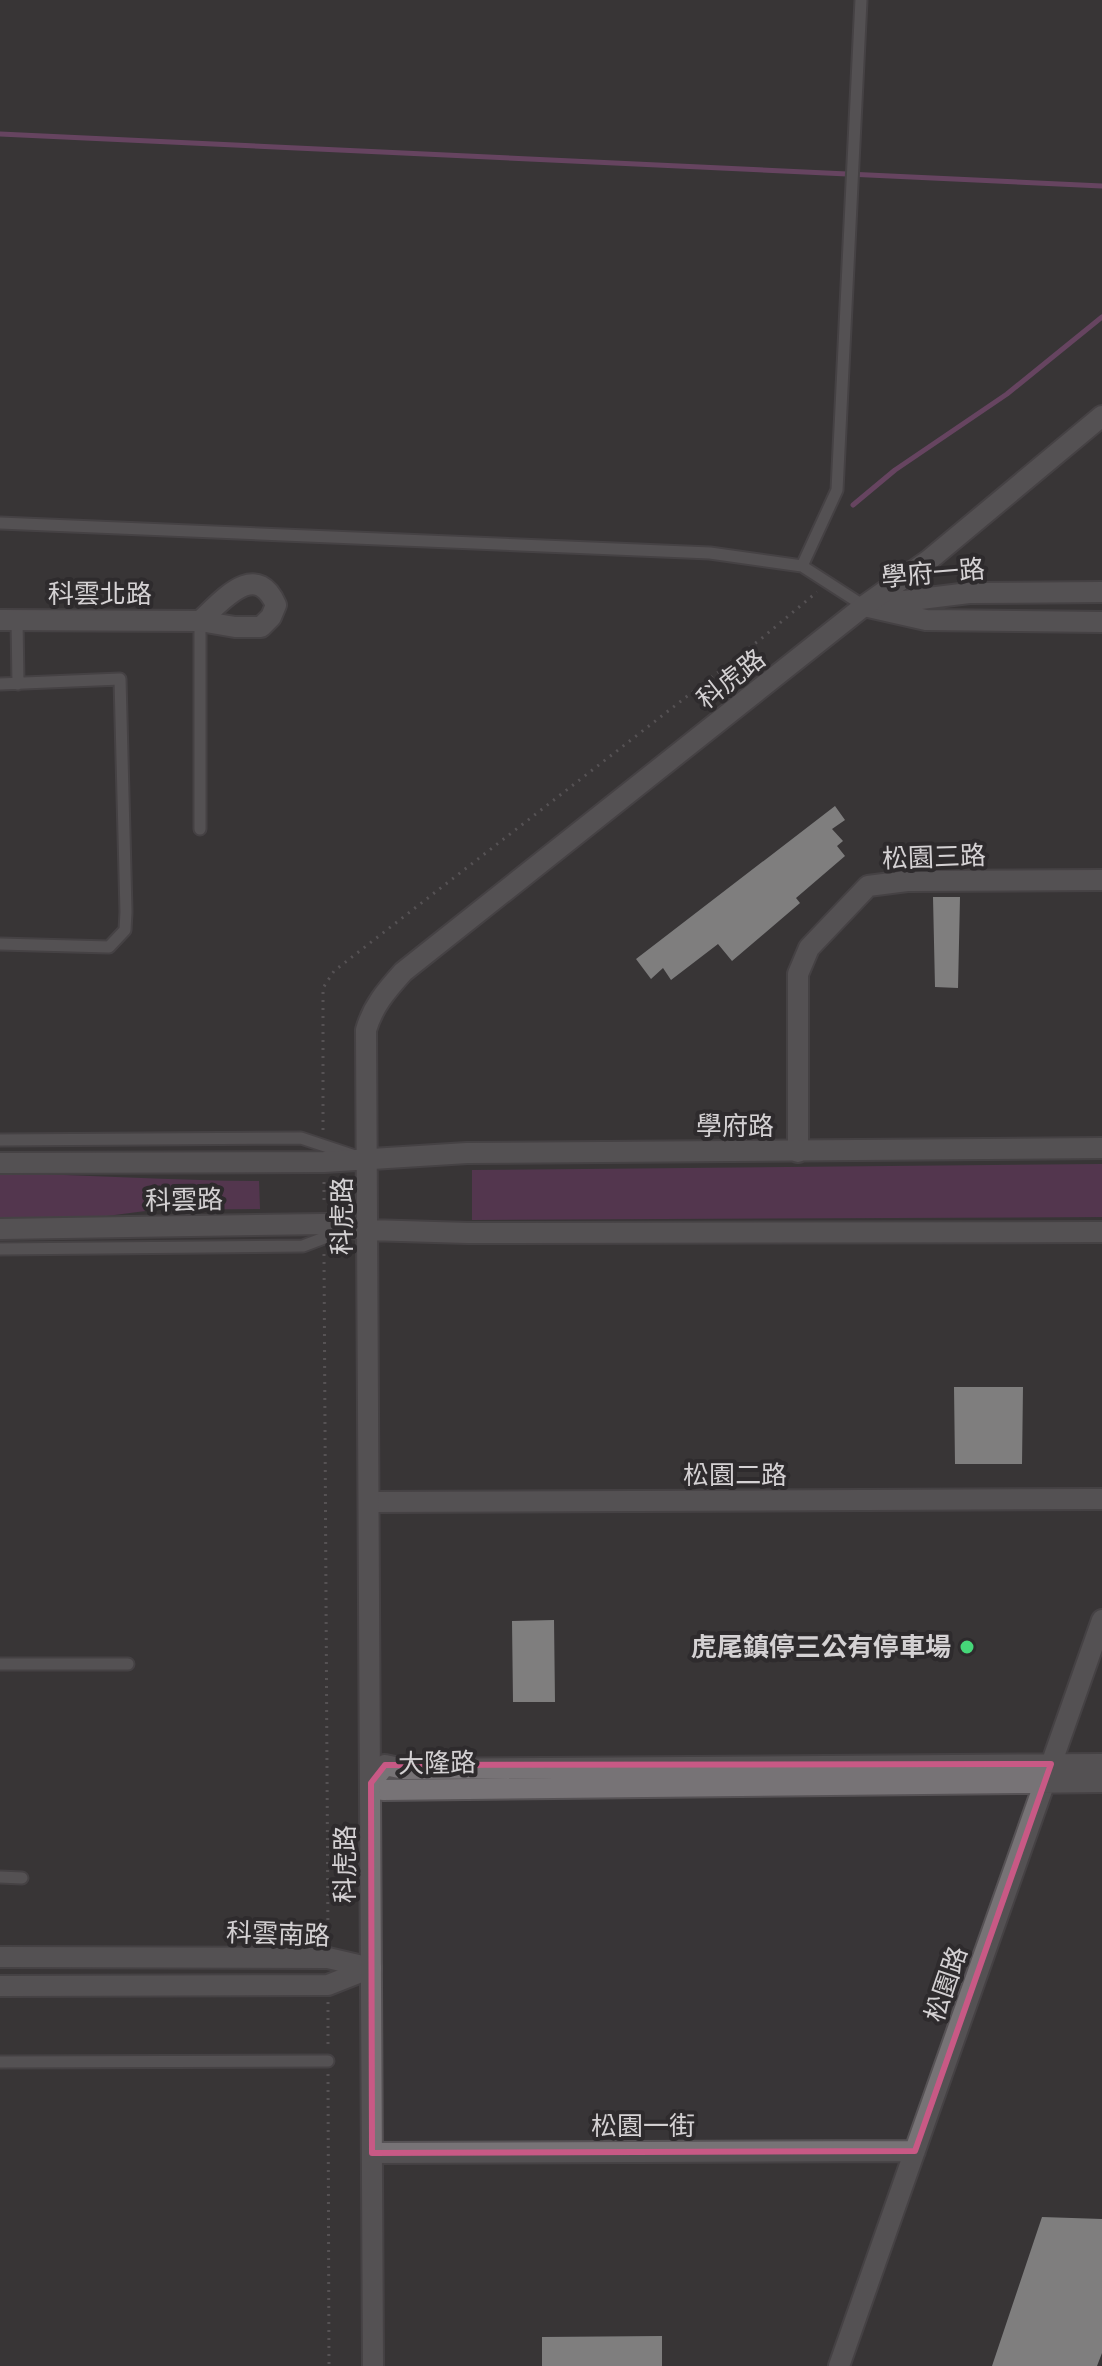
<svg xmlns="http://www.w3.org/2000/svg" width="1102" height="2366" viewBox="0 0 1102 2366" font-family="'Space Grotesk','Noto Sans TC',sans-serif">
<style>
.green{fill:#73396b}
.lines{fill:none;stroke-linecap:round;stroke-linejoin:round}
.stream{stroke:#9d5793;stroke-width:5}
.building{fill:#d4d8d5}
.lane-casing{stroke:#565255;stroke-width:15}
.street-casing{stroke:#565255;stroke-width:24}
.secondary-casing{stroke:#565255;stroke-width:24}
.path{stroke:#7a7779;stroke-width:3;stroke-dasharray:2 6;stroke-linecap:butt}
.lane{stroke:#777376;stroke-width:11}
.street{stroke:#777376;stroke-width:20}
.secondary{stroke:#777376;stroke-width:20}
.marked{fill:none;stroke:#c85985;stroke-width:6;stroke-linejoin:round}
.poi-dot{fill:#46d779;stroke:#2e2b2d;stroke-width:3}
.labels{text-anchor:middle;stroke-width:8;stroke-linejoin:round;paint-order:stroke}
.street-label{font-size:26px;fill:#d4d1d3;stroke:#2e2b2d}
.poi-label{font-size:26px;font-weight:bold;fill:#d4d1d3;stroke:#2e2b2d;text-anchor:end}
</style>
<rect width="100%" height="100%" fill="#383537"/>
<!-- green -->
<path class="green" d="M 1102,1164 L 1102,1217 L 472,1220 L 472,1170 Z
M 0,1174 C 87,1174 173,1181 259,1181 L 260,1209 L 153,1210 L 99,1217 L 0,1218 Z"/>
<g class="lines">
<!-- stream -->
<path class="stream" d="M 0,134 L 1102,186
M 853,505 L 895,470 L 1007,394 L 1102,317"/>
</g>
<!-- building -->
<path class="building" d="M 835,806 L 845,820 L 832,829 L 843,841 L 837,846 L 845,856 L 796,898 L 800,903 L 732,961 L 718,944 L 671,980 L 663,968 L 651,979 L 636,959 Z
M 933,897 L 960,897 L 958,988 L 935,987 Z
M 954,1387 L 1023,1387 L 1022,1464 L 955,1464 Z
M 554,1620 L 555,1702 L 513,1702 L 512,1621 Z
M 1042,2217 L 1102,2219 L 1102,2353 L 1097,2366 L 992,2366 Z
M 662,2336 L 662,2366 L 542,2366 L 542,2337 Z"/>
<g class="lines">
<defs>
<path id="lane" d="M 0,523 L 710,553 L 802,566 L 864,606
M 802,566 L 837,490 L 861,0
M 17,620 L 18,684
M 200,621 L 200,829
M 0,684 L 120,679 L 126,912 L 125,930 L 109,947 L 0,944
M 0,1140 L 301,1138 L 352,1155
M 0,1249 L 303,1246 L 324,1238 L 349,1233
M 0,1664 L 128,1664
M 0,1877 L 22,1878
M 0,2062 L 328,2061"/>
<path id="street" d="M 880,604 L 969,593 L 1102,592
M 864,606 L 926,620 L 1102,622
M 0,620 L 200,621 L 235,627 L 261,627 L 271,617 L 276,605 C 256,559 222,601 200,621
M 798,1152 L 798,974 L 809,948 L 868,886 L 907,881 L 1102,880
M 369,1502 L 1102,1499
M 1102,1764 L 404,1769 L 385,1765 L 371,1783 L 383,1790 L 1102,1782
M 0,1957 L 328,1958 L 371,1968
M 0,1986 L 328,1985 L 371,1968
M 372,2153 L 915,2151
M 839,2366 L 1102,1620"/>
<path id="secondary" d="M 0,1163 L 324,1162 L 467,1153 L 1102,1148
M 0,1229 L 324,1224 L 368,1230 L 468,1233 L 1102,1232
M 373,2366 L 366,1030 C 373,1006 386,991 403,972 L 864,606 L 929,560 L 1102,416"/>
</defs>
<!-- lane casing -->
<use href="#lane" class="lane-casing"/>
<!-- street casing -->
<use href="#street" class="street-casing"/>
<!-- secondary casing -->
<use href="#secondary" class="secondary-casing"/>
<!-- path -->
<path class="path" d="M 323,1130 L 323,988 L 334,971 L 762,638 L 817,592
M 324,1182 L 324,1206
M 324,1254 L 328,1938
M 328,2002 L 328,2046
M 328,2074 L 329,2366"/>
<!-- lane -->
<use href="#lane" class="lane"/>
<!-- street -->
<use href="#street" class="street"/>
<!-- secondary -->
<use href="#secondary" class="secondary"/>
</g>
<!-- marked area -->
<path d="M0 0H1102V2366H0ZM 1051,1764 L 915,2151 L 372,2153 L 371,1783 L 385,1765 Z" fill="#383537" fill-opacity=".55" fill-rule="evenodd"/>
<path class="marked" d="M 1051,1764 L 915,2151 L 372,2153 L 371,1783 L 385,1765 Z"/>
<!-- markers -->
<circle class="poi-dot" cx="967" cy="1647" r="8"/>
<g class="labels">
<!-- street labels -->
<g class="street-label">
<text transform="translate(933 573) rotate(-5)" y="9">學府一路</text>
<text x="100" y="603">科雲北路</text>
<text transform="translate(731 679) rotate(-38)" y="9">科虎路</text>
<text transform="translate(934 857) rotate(-2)" y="9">松園三路</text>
<text x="735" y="1135">學府路</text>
<text transform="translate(184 1200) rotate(-1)" y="9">科雲路</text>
<text transform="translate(342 1216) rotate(-90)" y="9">科虎路</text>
<text x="735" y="1484">松園二路</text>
<text transform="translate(437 1763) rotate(-1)" y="9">大隆路</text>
<text transform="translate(345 1864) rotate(-90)" y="9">科虎路</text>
<text transform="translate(278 1934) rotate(2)" y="9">科雲南路</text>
<text transform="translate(946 1984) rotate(-71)" y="9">松園路</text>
<text x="643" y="2135">松園一街</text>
</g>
<!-- poi labels -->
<g class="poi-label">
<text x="951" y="1656">虎尾鎮停三公有停車場</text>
</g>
</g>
</svg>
